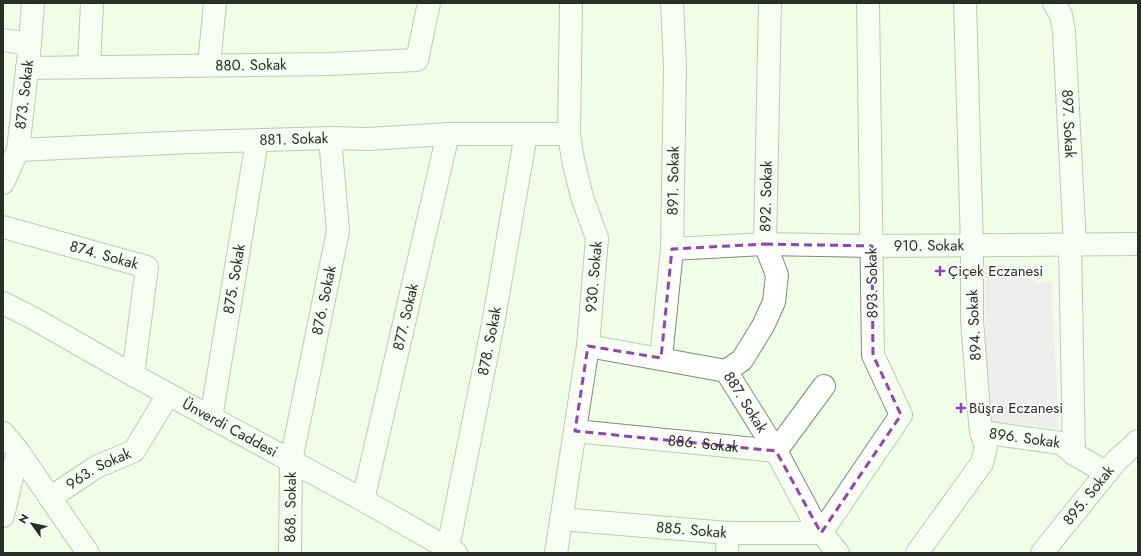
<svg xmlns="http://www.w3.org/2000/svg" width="1141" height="556" viewBox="0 0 1141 556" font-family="Jost,sans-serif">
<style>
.green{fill:#ecddf3}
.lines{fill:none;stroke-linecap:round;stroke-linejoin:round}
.minor-casing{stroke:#808b77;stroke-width:24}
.major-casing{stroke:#808b77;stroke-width:24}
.minor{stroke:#fff;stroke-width:22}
.major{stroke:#fff;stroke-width:22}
.marked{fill:none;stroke:#9443b3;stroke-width:3;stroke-dasharray:8 5;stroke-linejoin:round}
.poi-dot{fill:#9443b3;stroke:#fff;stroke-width:1.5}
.labels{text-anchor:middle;stroke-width:3.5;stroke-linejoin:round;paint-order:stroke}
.street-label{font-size:15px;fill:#292e26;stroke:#fff}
.poi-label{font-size:15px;fill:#292e26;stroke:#fff;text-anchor:start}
</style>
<rect width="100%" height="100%" fill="#f1fee7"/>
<!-- green -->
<path class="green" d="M 985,265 L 1032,266 L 1035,284 L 1051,282 L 1059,429 L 986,421 Z"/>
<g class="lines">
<defs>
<g id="minor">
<path id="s1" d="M 1054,3 L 1061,15 L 1064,32 L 1075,245"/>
<path d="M 3,40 L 30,44"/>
<path d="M 209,65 L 215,3"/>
<path d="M 89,67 L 92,3"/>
<path id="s2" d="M 27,68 L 328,64 L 417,60 L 429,3"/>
<path id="s3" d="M 18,150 L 192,142 L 330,138 L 369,139 L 448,134 L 569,134"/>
<path id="s4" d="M 3,183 L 18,150 L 30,44 L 33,3"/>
<path id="s5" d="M 3,227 L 147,267 L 133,375"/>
<path d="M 1070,245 L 1074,454"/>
<path id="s6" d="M 672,249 L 765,244 L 872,246 L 1138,244"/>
<path id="s7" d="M 588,346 L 726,371 L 776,451 L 815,524 L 838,553"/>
<path id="s8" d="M 661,358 L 672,249 L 675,67 L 672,3"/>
<path id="s9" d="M 726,371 L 742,360 L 763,326 L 774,302 L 777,275 L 765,244 L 770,3"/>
<path id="s10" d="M 211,418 L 257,141"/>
<path id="s11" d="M 575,431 L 776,451 L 824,386"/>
<path id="s12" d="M 981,432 L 1061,443 L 1074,454 L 1107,473"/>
<path id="s13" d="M 50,498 L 96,467 L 134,451 L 168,395"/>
<path id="s14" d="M 363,500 L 448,134"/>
<path d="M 3,516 L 18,451"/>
<path id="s15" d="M 561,519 L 728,533 L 821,533 L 901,415 L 873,355 L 868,3"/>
<path id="s16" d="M 448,548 L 493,324 L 526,134"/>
<path id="s17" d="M 290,553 L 291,461 L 338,231 L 330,138"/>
<path id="s18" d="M 556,553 L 588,346 L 597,238 L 582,197 L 573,160 L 569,134 L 571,3"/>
<path d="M 727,553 L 728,533"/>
<path d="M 917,553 L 982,463 L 986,447 L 981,432 L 979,412 L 972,320 L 972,246 L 965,3"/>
<path id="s19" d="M 1042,553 L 1116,461 L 1138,441"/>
</g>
<g id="major">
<path id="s20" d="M 3,303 L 31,317 L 133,375 L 363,500 L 456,553"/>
<path d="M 3,433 L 18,451 L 88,553"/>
</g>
</defs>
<!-- minor casing -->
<use href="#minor" class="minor-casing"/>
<!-- major casing -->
<use href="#major" class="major-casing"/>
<!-- minor -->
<use href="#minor" class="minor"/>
<!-- major -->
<use href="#major" class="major"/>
</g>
<!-- marked area -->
<path d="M0 0H1141V556H0ZM 765,244 L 872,246 L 873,355 L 901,415 L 821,533 L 776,451 L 575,431 L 588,346 L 661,358 L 672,249 Z" fill="#f1fee7" fill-opacity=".55" fill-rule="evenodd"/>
<path class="marked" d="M 765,244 L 872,246 L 873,355 L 901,415 L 821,533 L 776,451 L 575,431 L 588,346 L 661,358 L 672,249 Z"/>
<!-- markers -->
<g class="poi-dot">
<path d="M938 265h4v4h4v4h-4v4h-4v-4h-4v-4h4z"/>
<path d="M959 402h4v4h4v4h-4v4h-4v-4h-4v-4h4z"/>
</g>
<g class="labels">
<!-- street labels -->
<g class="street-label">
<text dy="5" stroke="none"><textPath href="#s2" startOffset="224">880. Sokak</textPath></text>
<text dy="5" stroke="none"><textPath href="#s4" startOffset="92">873. Sokak</textPath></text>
<text dy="5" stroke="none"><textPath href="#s1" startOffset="123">897. Sokak</textPath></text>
<text dy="5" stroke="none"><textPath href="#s3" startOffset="276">881. Sokak</textPath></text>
<text dy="5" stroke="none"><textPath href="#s8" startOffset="178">891. Sokak</textPath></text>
<text dy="5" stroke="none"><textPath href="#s9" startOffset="194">892. Sokak</textPath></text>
<text dy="5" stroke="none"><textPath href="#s6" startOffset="257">910. Sokak</textPath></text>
<text dy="5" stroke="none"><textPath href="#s5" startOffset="105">874. Sokak</textPath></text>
<text dy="5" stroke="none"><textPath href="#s18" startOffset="279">930. Sokak</textPath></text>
<text dy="5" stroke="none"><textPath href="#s10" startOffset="141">875. Sokak</textPath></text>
<text transform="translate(872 283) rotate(-91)" y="5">893. Sokak</text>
<text dy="5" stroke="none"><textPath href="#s17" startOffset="256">876. Sokak</textPath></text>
<text dy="5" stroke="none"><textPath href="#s14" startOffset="188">877. Sokak</textPath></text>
<text transform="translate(974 325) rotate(-93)" y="5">894. Sokak</text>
<text dy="5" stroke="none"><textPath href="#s16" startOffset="211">878. Sokak</textPath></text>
<text dy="5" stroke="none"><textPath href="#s7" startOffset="177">887. Sokak</textPath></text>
<text dy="5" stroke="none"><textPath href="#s20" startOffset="259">Ünverdi Caddesi</textPath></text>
<text dy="5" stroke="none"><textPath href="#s12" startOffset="44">896. Sokak</textPath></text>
<text dy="5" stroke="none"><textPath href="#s11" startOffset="129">886. Sokak</textPath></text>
<text dy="5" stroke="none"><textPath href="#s13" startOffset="57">963. Sokak</textPath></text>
<text dy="5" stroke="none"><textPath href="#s19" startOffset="74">895. Sokak</textPath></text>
<text dy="5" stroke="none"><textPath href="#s17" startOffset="46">868. Sokak</textPath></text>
<text dy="5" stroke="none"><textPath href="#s15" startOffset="131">885. Sokak</textPath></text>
</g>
<!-- poi labels -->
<g class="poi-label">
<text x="948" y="276">Çiçek Eczanesi</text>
<text x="969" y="413">Büşra Eczanesi</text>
</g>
</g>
<!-- border -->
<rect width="1141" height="556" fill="none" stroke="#292e26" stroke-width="8"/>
<!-- north arrow -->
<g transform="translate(32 524) rotate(303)" stroke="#ffffff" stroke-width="3" paint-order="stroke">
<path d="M0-3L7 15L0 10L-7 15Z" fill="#292e26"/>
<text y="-6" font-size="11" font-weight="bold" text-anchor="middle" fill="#292e26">N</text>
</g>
</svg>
